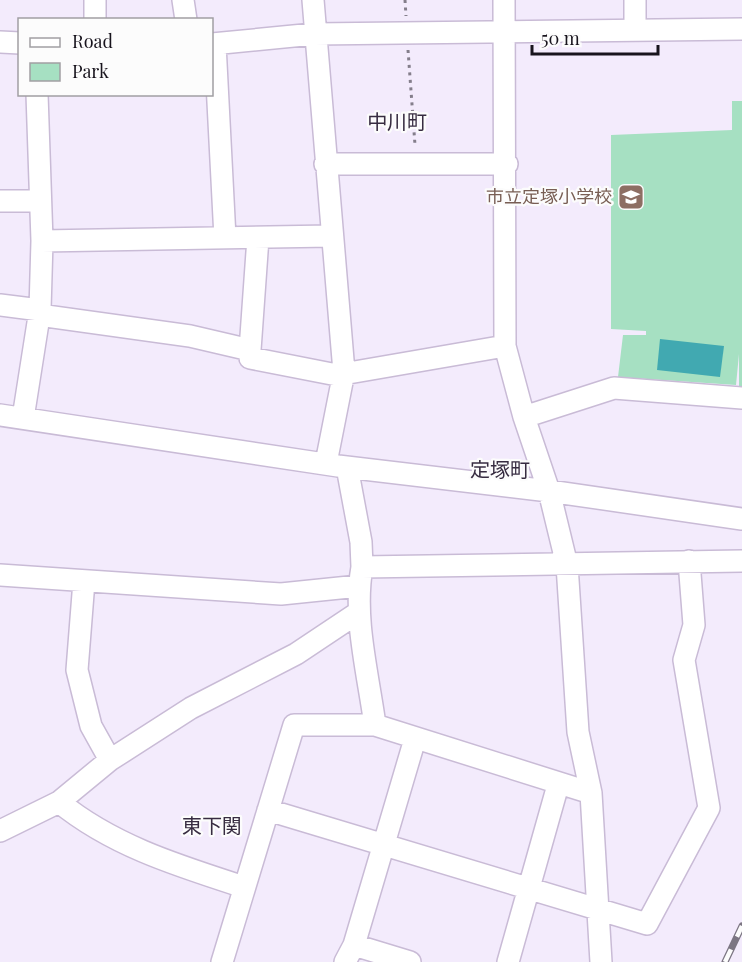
<svg xmlns="http://www.w3.org/2000/svg" width="742" height="962" viewBox="0 0 742 962" font-family="'Playfair Display','Noto Sans JP',serif">
<style>
.green{fill:#a6e0c2}
.water{fill:#41a9b1}
.lines{fill:none;stroke-linecap:round;stroke-linejoin:round}
.minor-casing{stroke:#c9bbd6;stroke-width:24}
.path{stroke:#847e8b;stroke-width:3;stroke-dasharray:3 4.5;stroke-linecap:butt}
.minor{stroke:#fff;stroke-width:21}
.rail-casing{stroke:#7c7683;stroke-width:7}
.rail{stroke:#fcfcfc;stroke-width:4.5;stroke-dasharray:14;stroke-linecap:butt}
.labels{text-anchor:middle;stroke-width:4.5;stroke-linejoin:round;paint-order:stroke}
.education-label{font-size:18px;fill:#785e54;stroke:#fcfcfc;text-anchor:end}
.neighbourhood-label{font-size:20px;fill:#372c41;stroke:#fcfcfc}
</style>
<rect width="100%" height="100%" fill="#f3ebfc"/>
<!-- green -->
<path class="green" d="M 732,101 L 742,101 L 742,386 L 739,386 L 739,354 L 736,385 L 618,377 L 623,335 L 646,335 L 646,331 L 611,329 L 611,135 L 732,130 Z"/>
<!-- water -->
<path class="water" d="M 660,339 L 724,346 L 720,377 L 657,370 Z"/>
<g class="lines">
<defs>
<path id="minor" d="M 95,0 L 95,20
M 183,0 L 186,20
M 313,0 L 344,372 L 326,463
M 504,0 L 505,346 L 524,417 L 549,491 L 567,565 L 578,732 L 591,793 L 601,962
M 635,29 L 635,0
M 0,42 L 20,43
M 212,44 L 314,34 L 742,29
M 215,44 L 225,238
M 325,164 L 507,164
M 0,201 L 39,201
M 42,241 L 331,236
M 0,305 L 40,310
M 39,315 L 190,336 L 250,350 L 258,238
M 250,350 L 250,358 L 337,375 L 505,346
M 0,415 L 338,466 L 549,491 L 742,519
M 524,417 L 614,388 L 742,398
M 23,418 L 40,310 L 42,241 L 37,94
M 347,467 L 361,542 L 362,567
M 0,575 L 281,594 L 359,586
M 84,581 L 77,670 L 91,726 L 110,760
M 375,725 C 368,673 353,618 362,567 L 742,561
M 59,802 C 113,846 179,866 244,887
M 268,810 L 647,924 L 709,808 L 684,660 L 694,625 L 689,561
M 0,831 L 59,802 L 110,760 L 191,708 L 296,654 L 359,612
M 354,945 L 410,962
M 222,962 L 294,725 L 375,725 L 591,793
M 345,962 L 354,945 L 415,739
M 508,962 L 558,785"/>
</defs>
<!-- minor casing -->
<use href="#minor" class="minor-casing"/>
<!-- path -->
<path class="path" d="M 405,0 L 406,16
M 408,50 L 415,145"/>
<!-- minor -->
<use href="#minor" class="minor"/>
<defs>
<path id="rail" d="M 725,962 L 742,926"/>
</defs>
<!-- rail casing -->
<use href="#rail" class="rail-casing"/>
<!-- rail -->
<use href="#rail" class="rail"/>
</g>
<!-- icons -->
<defs>
<symbol id="school-square" viewBox="-11 -11 22 22"><rect x="-9" y="-9" width="18" height="18" rx="4" fill="#8d6e63" stroke="#fcfcfc"/><path d="M0-5L7-2L0 1L-7-2ZM-4 1L0 2.5L4 1V4Q0 6-4 4Z" fill="#fff"/></symbol>
</defs>
<g fill-rule="evenodd">
<use href="#school-square" x="616" y="182" width="30" height="30"/>
</g>
<g class="labels">
<!-- education labels -->
<g class="education-label">
<text x="612" y="203">市立定塚小学校</text>
</g>
<!-- neighbourhood labels -->
<g class="neighbourhood-label">
<text x="397" y="129">中川町</text>
<text x="500" y="477">定塚町</text>
<text x="212" y="833">東下関</text>
</g>
</g>
<!-- legend -->
<rect x="18" y="18" width="195" height="78" fill="#fcfcfc" stroke="#a19fa3" stroke-width="1.5"/>
<rect x="30" y="38" width="30" height="9" fill="#ffffff" stroke="#a19fa3" stroke-width="1.5"/>
<text x="72" y="48" font-size="18" fill="#18141d">Road</text>
<rect x="30" y="63" width="30" height="18" fill="#a6e0c2" stroke="#a19fa3" stroke-width="1.5"/>
<text x="72" y="78" font-size="18" fill="#18141d">Park</text>
<!-- scale -->
<path d="M532 45v9h126v-9" fill="none" stroke="#18141d" stroke-width="3"/>
<text x="541" y="45" font-size="18" fill="#18141d" stroke="#fcfcfc" stroke-width="4.5" paint-order="stroke">50 m</text>
</svg>
